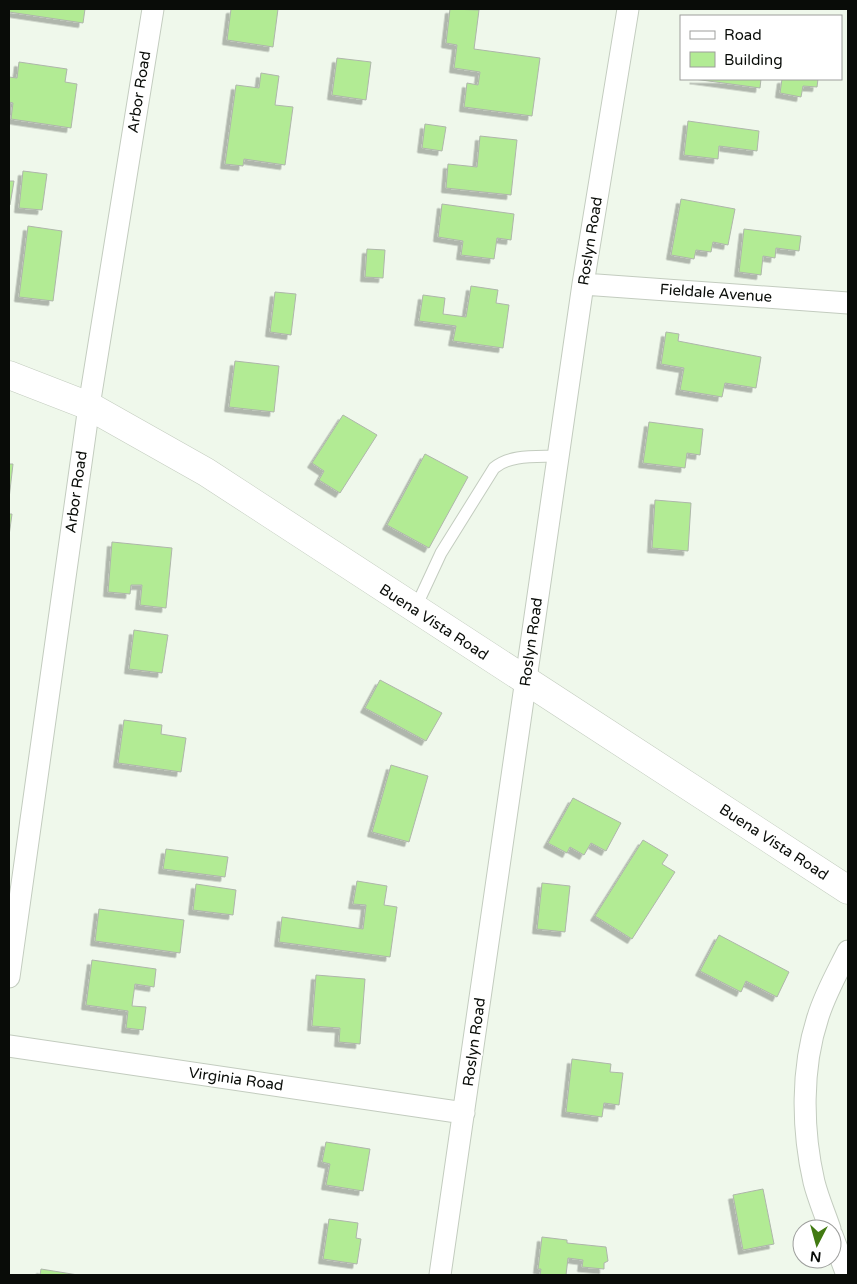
<svg xmlns="http://www.w3.org/2000/svg" width="857" height="1284" viewBox="0 0 857 1284" font-family="'Varela Round',sans-serif">
<style>
.building{fill:#b2eb94;stroke:#aeb6aa;filter:url(#shadow)}
.lines{fill:none;stroke-linecap:round;stroke-linejoin:round}
.service-casing{stroke:#c3ccbf;stroke-width:13}
.minor-casing{stroke:#c3ccbf;stroke-width:23}
.tertiary-casing{stroke:#c3ccbf;stroke-width:29}
.service{stroke:#fff;stroke-width:11}
.minor{stroke:#fff;stroke-width:21}
.tertiary{stroke:#fff;stroke-width:28}
.labels{text-anchor:middle;stroke-width:4;stroke-linejoin:round;paint-order:stroke}
.street-label{font-size:15px;fill:#090c08;stroke:#fff}
</style>
<defs>
<filter id="shadow"><feDropShadow dx="-4.5" dy="4.5" stdDeviation="0" flood-color="#0004"/></filter>
</defs>
<rect width="100%" height="100%" fill="#eff8eb"/>
<!-- building -->
<path class="building" d="M 9,9 L 85,9 L 83,23 L 9,12 Z
M 231,9 L 278,9 L 273,47 L 227,40 Z
M 450,9 L 479,10 L 474,49 L 540,58 L 532,116 L 464,107 L 467,83 L 478,85 L 480,72 L 454,68 L 457,45 L 446,43 Z
M 337,58 L 371,62 L 366,100 L 332,95 Z
M 19,62 L 67,69 L 65,82 L 77,84 L 71,128 L 11,119 L 13,103 L 9,102 L 9,77 L 17,78 Z
M 261,73 L 279,76 L 275,105 L 293,107 L 285,165 L 244,159 L 243,166 L 225,164 L 236,85 L 259,88 Z
M 694,79 L 761,79 L 760,88 Z
M 782,79 L 818,79 L 817,87 L 803,86 L 801,97 L 780,93 Z
M 688,121 L 759,131 L 757,151 L 719,146 L 718,159 L 684,155 Z
M 425,124 L 446,127 L 442,151 L 422,148 Z
M 480,136 L 517,140 L 511,195 L 446,188 L 448,164 L 477,167 Z
M 23,171 L 47,174 L 42,210 L 19,208 Z
M 9,181 L 14,181 L 10,205 L 9,205 Z
M 681,199 L 735,209 L 728,245 L 713,242 L 711,252 L 696,250 L 694,259 L 671,255 Z
M 442,204 L 514,214 L 511,240 L 497,238 L 494,259 L 461,255 L 463,241 L 438,237 Z
M 28,226 L 62,231 L 53,301 L 19,297 Z
M 744,229 L 801,236 L 799,251 L 776,248 L 775,258 L 763,256 L 761,275 L 739,272 Z
M 367,249 L 385,250 L 383,278 L 365,277 Z
M 471,286 L 498,290 L 496,303 L 509,305 L 503,348 L 453,341 L 456,326 L 419,321 L 423,295 L 445,298 L 443,314 L 466,317 Z
M 275,292 L 296,294 L 291,335 L 270,332 Z
M 666,332 L 679,334 L 678,341 L 761,357 L 756,388 L 725,383 L 722,397 L 680,390 L 684,368 L 661,364 Z
M 235,361 L 279,366 L 274,412 L 229,407 Z
M 343,415 L 377,435 L 340,493 L 319,480 L 324,471 L 312,463 Z
M 649,422 L 703,429 L 700,455 L 687,453 L 685,468 L 643,463 Z
M 425,454 L 468,477 L 429,548 L 387,525 Z
M 9,464 L 13,464 L 9,499 Z
M 655,500 L 691,503 L 688,551 L 652,548 Z
M 9,514 L 12,514 L 9,536 Z
M 112,542 L 172,548 L 166,608 L 140,605 L 142,585 L 131,585 L 130,594 L 108,592 Z
M 134,630 L 168,635 L 162,673 L 129,669 Z
M 380,680 L 442,713 L 426,741 L 365,708 Z
M 124,720 L 162,725 L 161,734 L 186,738 L 181,772 L 118,763 Z
M 391,765 L 428,776 L 409,842 L 372,832 Z
M 573,798 L 621,823 L 606,851 L 591,843 L 584,855 L 570,847 L 567,853 L 548,843 Z
M 643,840 L 668,855 L 662,864 L 675,872 L 632,939 L 595,916 Z
M 166,849 L 228,857 L 225,877 L 163,869 Z
M 357,881 L 387,886 L 384,905 L 397,907 L 390,957 L 279,942 L 282,917 L 363,929 L 366,905 L 353,904 Z
M 542,883 L 570,886 L 565,932 L 537,929 Z
M 196,884 L 236,890 L 233,915 L 193,910 Z
M 99,909 L 184,920 L 180,953 L 95,941 Z
M 719,935 L 789,972 L 777,997 L 746,981 L 741,992 L 700,971 Z
M 92,960 L 156,969 L 154,987 L 135,984 L 132,1006 L 146,1007 L 143,1030 L 126,1028 L 128,1011 L 86,1005 Z
M 316,975 L 365,979 L 360,1044 L 339,1042 L 340,1028 L 312,1026 Z
M 572,1059 L 611,1064 L 610,1072 L 623,1073 L 619,1105 L 604,1103 L 602,1117 L 566,1112 Z
M 326,1142 L 370,1149 L 363,1191 L 326,1185 L 330,1164 L 322,1162 Z
M 763,1189 L 774,1244 L 743,1250 L 733,1195 Z
M 329,1219 L 358,1223 L 356,1238 L 361,1239 L 357,1264 L 323,1259 Z
M 542,1237 L 567,1240 L 567,1243 L 606,1247 L 608,1261 L 604,1263 L 604,1269 L 582,1267 L 583,1260 L 568,1258 L 566,1275 L 540,1275 L 541,1269 L 538,1269 Z
M 41,1269 L 78,1275 L 40,1275 Z"/>
<g class="lines">
<defs>
<path id="service" d="M 415,609 L 441,553 L 494,468 C 510,454 537,457 558,456"/>
<path id="minor" d="M 583,284 L 848,303
M 9,977 L 89,406 L 153,9
M 9,1046 L 464,1113
M 830,1229 C 825,1214 818,1198 814,1182 C 802,1130 801,1068 818,1017 C 825,994 837,973 848,951
M 832,1235 L 847,1275
M 440,1275 L 583,284 L 628,9"/>
<path id="tertiary" d="M 9,375 L 89,406 L 206,472 L 848,890"/>
</defs>
<!-- service casing -->
<use href="#service" class="service-casing"/>
<!-- minor casing -->
<use href="#minor" class="minor-casing"/>
<!-- tertiary casing -->
<use href="#tertiary" class="tertiary-casing"/>
<!-- service -->
<use href="#service" class="service"/>
<!-- minor -->
<use href="#minor" class="minor"/>
<!-- tertiary -->
<use href="#tertiary" class="tertiary"/>
</g>
<g class="labels">
<!-- street labels -->
<g class="street-label">
<text transform="translate(139 92) rotate(-81)" y="5">Arbor Road</text>
<text transform="translate(590 241) rotate(-81)" y="5">Roslyn Road</text>
<text transform="translate(716 293) rotate(4)" y="5">Fieldale Avenue</text>
<text transform="translate(76 492) rotate(-82)" y="5">Arbor Road</text>
<text transform="translate(434 622) rotate(33)" y="5">Buena Vista Road</text>
<text transform="translate(531 642) rotate(-82)" y="5">Roslyn Road</text>
<text transform="translate(774 842) rotate(33)" y="5">Buena Vista Road</text>
<text transform="translate(474 1042) rotate(-82)" y="5">Roslyn Road</text>
<text transform="translate(236 1079) rotate(8)" y="5">Virginia Road</text>
</g>
</g>
<!-- border -->
<rect width="857" height="1284" fill="none" stroke="#090c08" stroke-width="20"/>
<!-- legend -->
<rect x="680" y="15" width="162" height="65" fill="#ffffff" stroke="#9d9e9c"/>
<rect x="690" y="31" width="25" height="8" fill="#ffffff" stroke="#9d9e9c"/>
<text x="724" y="40" font-size="15" fill="#090c08">Road</text>
<rect x="690" y="52" width="25" height="15" fill="#b2eb94" stroke="#9d9e9c"/>
<text x="724" y="65" font-size="15" fill="#090c08">Building</text>
<!-- north arrow -->
<g transform="translate(817 1244) rotate(186)"><circle r="24" fill="#ffffff" stroke="#9d9e9c"/>
<path d="M0-4L9 19L0 12L-9 19Z" fill="#417a12"/>
<text y="-8" font-size="14" font-weight="bold" text-anchor="middle" fill="#090c08">N</text>
</g>
</svg>
